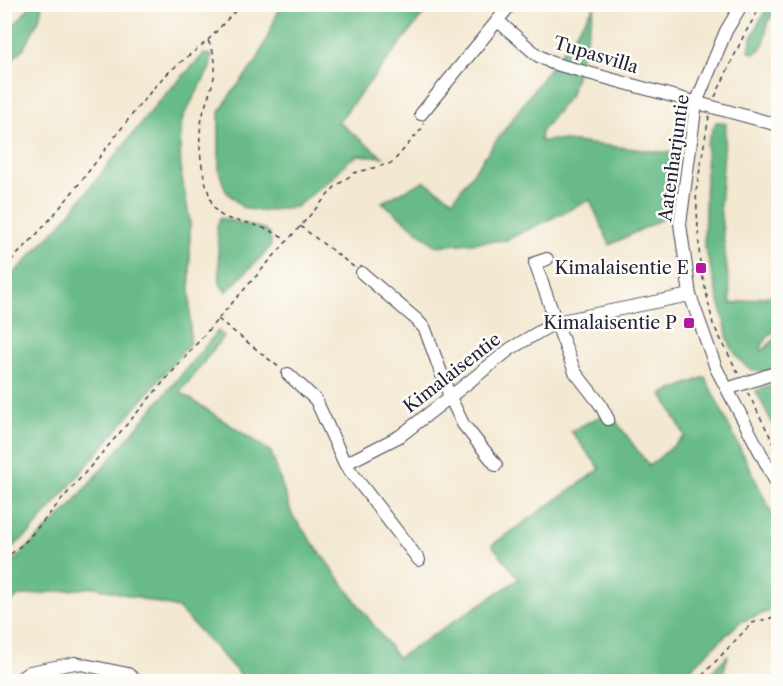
<svg xmlns="http://www.w3.org/2000/svg" width="783" height="686" viewBox="0 0 783 686" font-family="'Libre Caslon Text',serif">
<style>
.forest{fill:#68bb87;stroke:#456e61;stroke-width:1.5}
.lines{fill:none;stroke-linecap:round;stroke-linejoin:round}
.minor-casing{stroke:#414051;stroke-width:14}
.path{stroke:#414051;stroke-width:1.5;stroke-dasharray:4.5 4.5;stroke-linecap:butt}
.minor{stroke:#fff;stroke-width:12}
.poi-dot{fill:#b5179e;stroke:#fdfcf7;stroke-width:2}
.labels{text-anchor:middle;stroke-width:5;stroke-linejoin:round;paint-order:stroke}
.street-label{font-size:18px;fill:#22223b;stroke:#fdfcf7}
.poi-label{font-size:18px;fill:#22223b;stroke:#fdfcf7;text-anchor:end}
</style>
<rect width="100%" height="100%" fill="#fdfcf7"/>
<filter id="ink" filterUnits="userSpaceOnUse"><feTurbulence type="fractalNoise" baseFrequency=".0167" numOctaves="2"/><feDisplacementMap in="SourceGraphic" scale="12" xChannelSelector="R" yChannelSelector="G"/><feConvolveMatrix kernelMatrix="1 2 1 2 8 2 1 2 1" color-interpolation-filters="sRGB"/></filter>
<filter id="wash" filterUnits="userSpaceOnUse"><feTurbulence type="fractalNoise" baseFrequency=".008" numOctaves="4" result="noise"/><feDisplacementMap in="SourceGraphic" scale="24" xChannelSelector="R" yChannelSelector="G"/><feGaussianBlur stdDeviation="1.35" result="paint"/><feColorMatrix in="noise" values="0 0 0 0 0 0 0 0 0 0 0 0 0 0 0 0 0 1.4 0 .05"/><feComposite in="paint" operator="in"/></filter>
<g filter="url(#wash)">
<rect width="100%" height="100%" fill="#f3e8d0"/>
<!-- forest -->
<path class="forest" d="M 31,5 L 42,5 L 39,20 L 23,49 L 5,66 L 5,32 L 18,21 Z
M 281,5 L 431,5 L 338,122 L 383,157 L 358,155 L 348,161 L 333,177 L 296,207 L 263,211 L 253,210 L 242,207 L 226,191 L 219,171 L 219,114 L 230,95 L 257,61 Z
M 769,5 L 778,5 L 778,11 C 761,21 770,34 762,46 C 761,49 757,51 755,53 L 749,52 C 750,36 761,18 769,5 Z
M 595,6 L 571,94 L 541,132 L 540,141 L 557,140 L 678,154 L 664,218 L 610,245 L 590,200 L 506,240 L 436,246 L 382,202 L 424,181 L 453,200 Z
M 204,54 L 212,55 L 210,68 L 183,117 L 181,127 L 180,145 L 181,173 L 190,221 L 190,343 L 30,533 L 5,553 L 5,282 L 22,265 L 62,223 L 159,101 Z
M 716,122 L 721,122 L 726,124 L 720,207 L 731,304 L 778,294 L 778,327 L 767,338 L 761,347 L 762,351 L 778,336 L 778,370 C 774,370 769,372 764,372 C 743,373 727,346 726,328 L 704,243 L 707,143 Z
M 220,218 L 264,229 L 270,235 L 271,245 L 266,252 L 226,292 L 220,284 L 217,226 Z
M 218,331 L 224,336 L 180,392 L 271,452 L 292,515 L 398,658 L 519,579 L 492,545 L 600,469 L 571,431 L 609,412 L 649,466 L 685,436 L 662,394 L 705,377 L 778,526 L 778,608 L 740,622 L 678,681 L 246,681 L 178,608 L 95,587 L 19,596 L 5,607 L 5,569 L 69,508 Z
M 778,383 L 778,434 L 756,391 Z
M 728,655 L 721,681 L 703,681 Z"/>
</g>
<g filter="url(#ink)">
<g class="lines">
<defs>
<path id="minor" d="M 742,4 L 726,31 L 696,103 L 680,224 L 690,295 L 716,368 L 778,486
M 498,21 L 537,55 L 552,63 L 778,125
M 421,114 L 511,4
M 547,259 L 535,263 L 556,322 L 575,372 L 600,404 L 608,419
M 362,273 L 417,320 L 425,329 L 450,397 L 463,424 L 496,465
M 288,374 L 316,400 L 345,464 L 400,436 L 450,397 L 510,349 L 556,322 L 690,295
M 727,389 L 778,372
M 345,464 L 419,560
M 15,682 L 30,672 L 75,663 L 128,674 L 138,682"/>
</defs>
<!-- minor casing -->
<use href="#minor" class="minor-casing"/>
<!-- path -->
<path class="path" d="M 208,41 C 226,70 205,95 201,124 C 198,144 201,165 206,184 C 209,193 211,206 218,213 C 226,220 239,221 248,223 C 261,227 276,232 286,239
M 715,97 L 744,35 L 762,4
M 709,116 L 696,192 L 700,264 L 713,324 L 738,373
M 300,226 L 354,267
M 4,267 C 63,213 102,150 152,90 C 167,71 188,57 207,41 C 219,29 230,16 242,4
M 218,319 L 280,368
M 748,393 L 778,452
M 4,560 L 26,541 L 218,319 L 335,187 L 354,173 L 392,163 L 424,126 L 423,123
M 696,682 L 752,623 L 778,616"/>
<!-- minor -->
<use href="#minor" class="minor"/>
</g>
</g>
<!-- markers -->
<g class="poi-dot">
<rect x="695" y="262" width="12" height="12" rx="3"/>
<rect x="683" y="317" width="12" height="12" rx="3"/>
</g>
<g class="labels">
<!-- street labels -->
<g class="street-label">
<text transform="translate(596 55) rotate(17)" y="6">Tupasvilla</text>
<text transform="translate(674 158) rotate(-82)" y="6">Aatenharjuntie</text>
<text transform="translate(452 373) rotate(-38)" y="6">Kimalaisentie</text>
</g>
<!-- poi labels -->
<g class="poi-label">
<text x="689" y="274">Kimalaisentie E</text>
<text x="677" y="329">Kimalaisentie P</text>
</g>
</g>
<!-- margin -->
<rect width="783" height="686" fill="none" stroke="#fdfcf7" stroke-width="24"/>
</svg>
